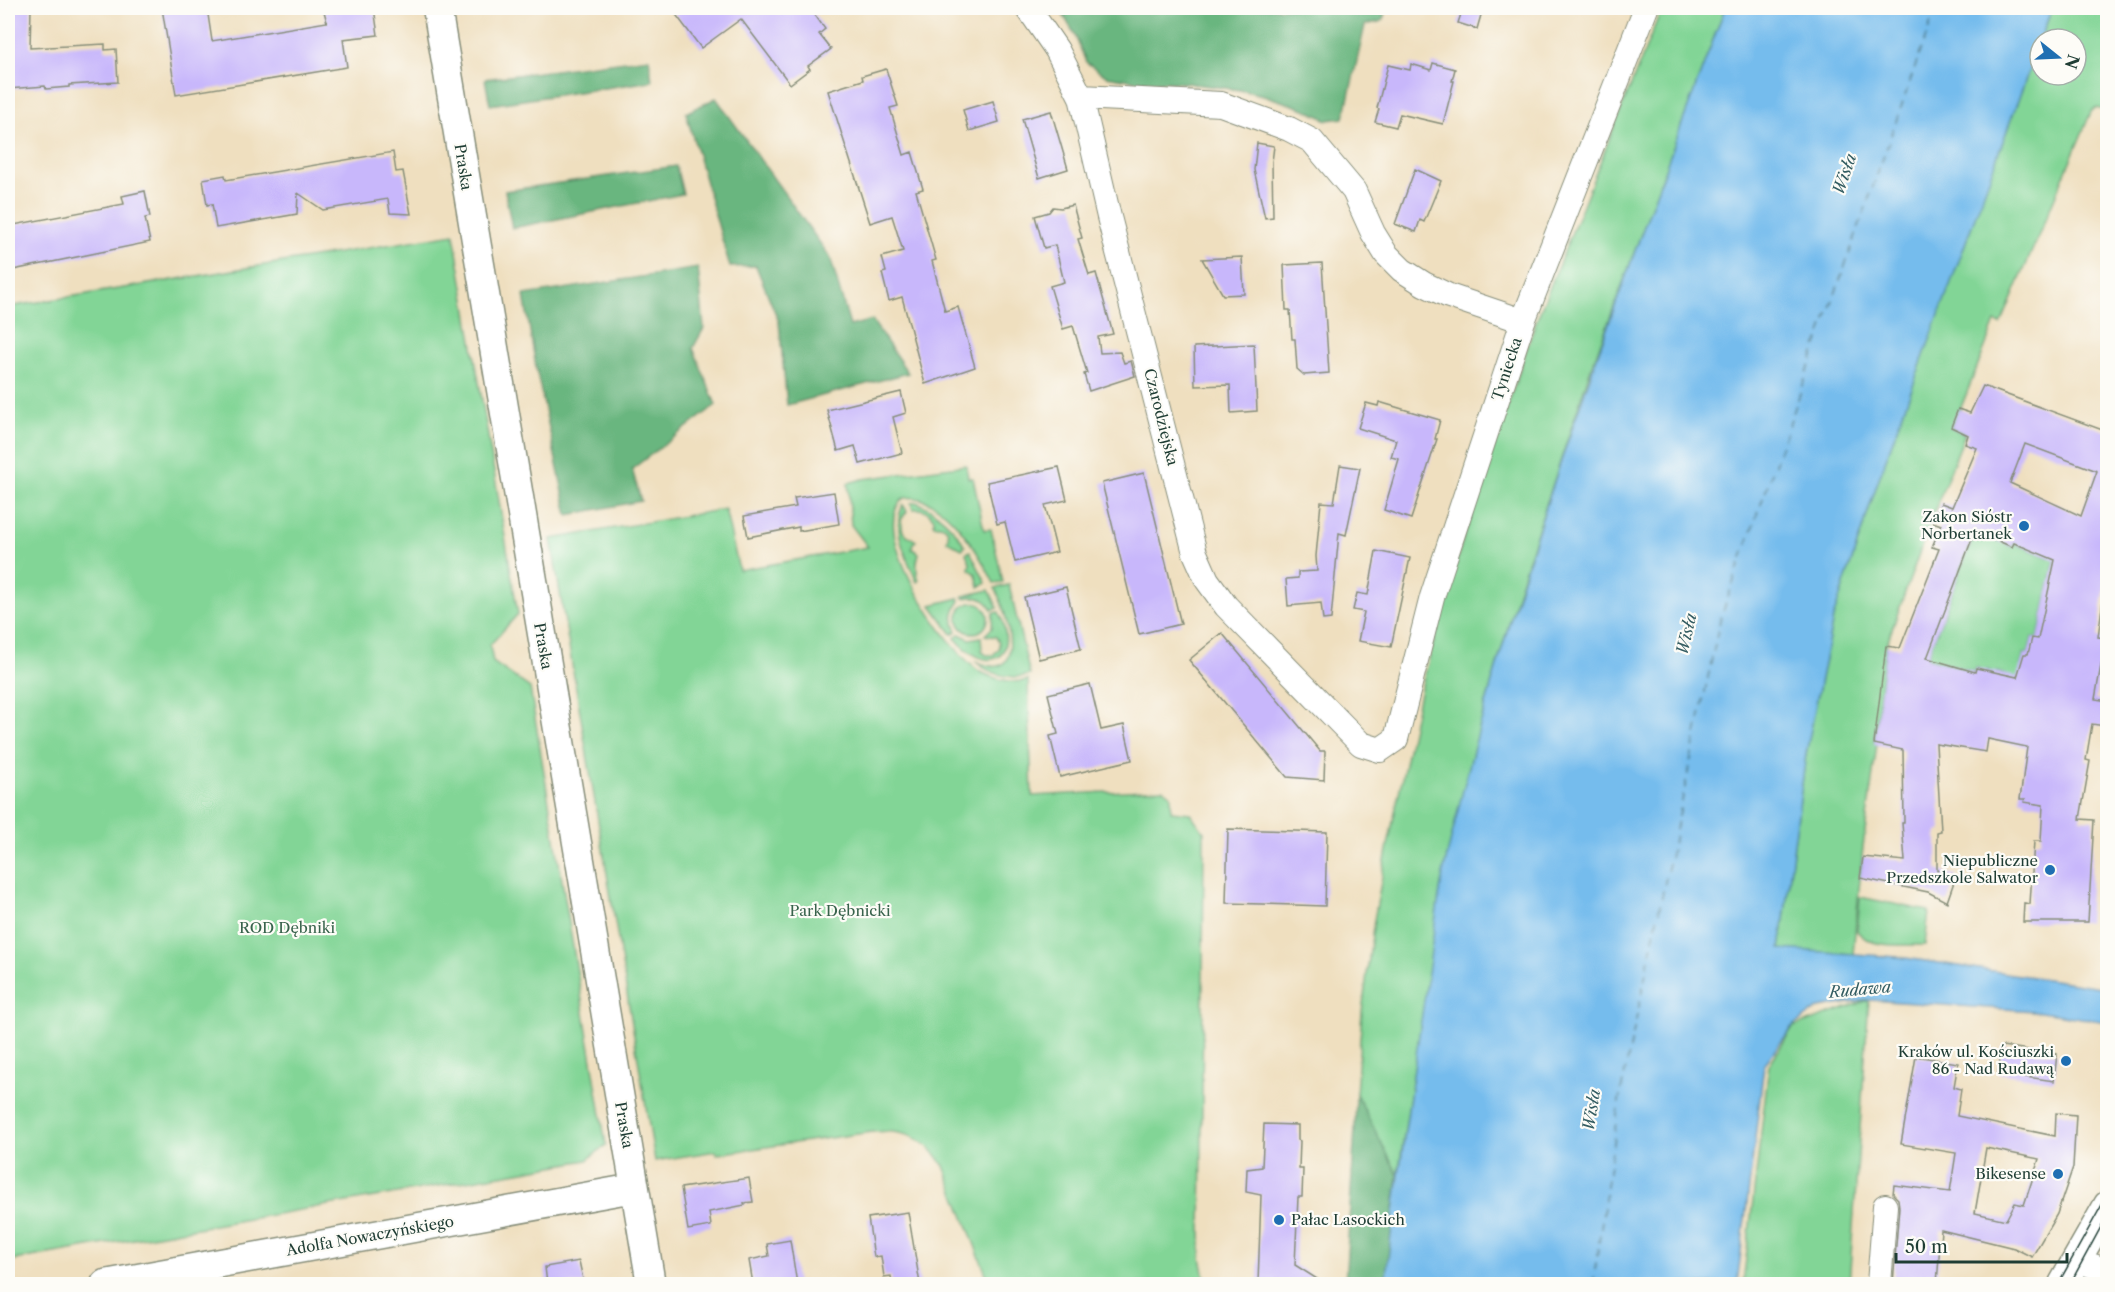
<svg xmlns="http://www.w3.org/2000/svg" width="2115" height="1292" viewBox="0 0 2115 1292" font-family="'Libre Caslon Text',serif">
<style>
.green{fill:#82d596;stroke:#508965;stroke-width:1.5}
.forest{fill:#69b67f;stroke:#447a5a;stroke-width:1.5}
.water{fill:#75bced;stroke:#4a7c90;stroke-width:1.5}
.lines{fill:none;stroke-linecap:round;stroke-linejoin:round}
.ferry{stroke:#345d62;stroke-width:1.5;stroke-dasharray:8 6;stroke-linecap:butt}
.building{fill:#c8b7fb;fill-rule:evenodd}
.minor-casing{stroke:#878e7a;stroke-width:26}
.tertiary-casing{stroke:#878e7a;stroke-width:31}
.minor{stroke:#fff;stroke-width:24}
.tertiary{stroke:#fff;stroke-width:28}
.tram{stroke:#1f3d34;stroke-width:1.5}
.poi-dot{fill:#1f6fb2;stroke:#fdfcf7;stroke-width:2}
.labels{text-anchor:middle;stroke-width:4.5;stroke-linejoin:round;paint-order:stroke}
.street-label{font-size:15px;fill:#1f3d34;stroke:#fdfcf7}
.poi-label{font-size:15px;fill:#1f3d34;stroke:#fdfcf7;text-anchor:end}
.park-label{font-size:15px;fill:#38634c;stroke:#fdfcf7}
.water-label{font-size:16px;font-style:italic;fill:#345d62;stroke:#fdfcf7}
</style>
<rect width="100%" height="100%" fill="#fdfcf7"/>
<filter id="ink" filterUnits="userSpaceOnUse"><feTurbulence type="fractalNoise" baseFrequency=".0167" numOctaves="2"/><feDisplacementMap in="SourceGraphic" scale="12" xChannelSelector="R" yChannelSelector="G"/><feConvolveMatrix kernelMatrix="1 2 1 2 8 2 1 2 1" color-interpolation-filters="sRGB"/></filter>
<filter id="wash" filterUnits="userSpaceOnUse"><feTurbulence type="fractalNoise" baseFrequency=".008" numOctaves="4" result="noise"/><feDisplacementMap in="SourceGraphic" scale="24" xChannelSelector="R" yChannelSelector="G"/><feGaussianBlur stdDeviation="1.35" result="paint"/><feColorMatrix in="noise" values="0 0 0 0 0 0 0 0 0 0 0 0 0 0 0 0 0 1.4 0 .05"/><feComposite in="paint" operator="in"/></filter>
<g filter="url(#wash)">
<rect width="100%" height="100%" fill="#efdfbf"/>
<!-- green -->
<path class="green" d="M 1662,8 L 1725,8 L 1588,377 L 1524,572 L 1484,710 L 1444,873 L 1398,1175 L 1356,1094 L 1362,1012 L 1374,920 L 1387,850 L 1421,688 L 1461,546 L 1535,324 Z
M 2052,8 L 2107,8 L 2107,110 L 2095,108 L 2091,112 L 2001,324 L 1995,322 L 1960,410 L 1958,410 L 1951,427 L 1965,434 L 1931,520 L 1886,646 L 1874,743 L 1877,744 L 1863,847 L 1853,954 L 1780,950 L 1806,754 L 1833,618 L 1880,475 L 2040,40 L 2040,75 L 2076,75 L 2076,39 L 2041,39 Z
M 454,234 L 518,614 L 490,645 L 493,662 L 530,688 L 606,1145 L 587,1160 L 8,1261 L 8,307 Z
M 966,465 L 968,478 L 973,478 L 984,530 L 991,529 L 1003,582 L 994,583 C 979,553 944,492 904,498 C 864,530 948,650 979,671 C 993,679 1013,684 1028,680 L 1032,796 L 1163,789 L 1171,795 L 1171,811 L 1190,813 L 1204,832 L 1201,1257 L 1206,1284 L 990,1284 L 944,1166 C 927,1138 903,1129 872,1132 L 717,1154 L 716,1151 L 655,1161 L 551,539 L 725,509 L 739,570 L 868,547 L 851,525 L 848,483 L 863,479 Z
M 916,502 C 935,509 955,528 965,546 L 962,549 L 947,541 C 951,529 945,524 934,525 L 934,519 C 928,511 923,508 913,509 L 911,503 Z
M 903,505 L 907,511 L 901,520 L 903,532 L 916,541 L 913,543 L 912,549 L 919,553 C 916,563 915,571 919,580 L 917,582 C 907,560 891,528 903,505 Z
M 1977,527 L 1985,531 L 1984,535 L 1988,538 L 1991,533 L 1996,535 L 1995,540 L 2000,542 L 2002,538 L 2006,545 L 2012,547 L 2014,543 L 2055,560 L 2038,639 L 2032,638 L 2028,654 L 2024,654 L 2021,665 L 2028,684 L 2000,673 L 1997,672 L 1995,677 L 1990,671 L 1986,670 L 1985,674 L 1980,669 L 1976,668 L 1975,672 L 1927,658 Z
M 970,551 L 986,583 L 979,587 L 976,574 L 969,569 L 970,563 L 966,553 Z
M 1009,585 L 1030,675 C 1011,680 990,675 975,661 C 982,664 991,668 998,666 C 1022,659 1003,603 995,588 Z
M 989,590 L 998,608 L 992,610 C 987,598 976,596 964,598 L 963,596 Z
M 959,598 L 960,601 C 953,610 951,620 957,631 L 952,634 L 931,605 Z
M958 618a15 15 0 1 1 30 0a15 15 0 1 1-30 0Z
M 999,612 C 1020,661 987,676 955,638 L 959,634 L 970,639 L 981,637 L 982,651 L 986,655 L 993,655 L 999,649 L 999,643 L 996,637 L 985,635 L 992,628 L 993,613 Z
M 1860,897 L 1929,911 L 1925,945 C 1903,944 1871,950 1857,931 Z
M 1869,1000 L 1849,1284 L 1743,1284 L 1769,1065 L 1793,1027 Z"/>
<!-- forest -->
<path class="forest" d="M 1059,8 L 1387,8 L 1382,21 L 1365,25 L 1344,118 L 1327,120 L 1305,109 L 1263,95 L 1240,90 L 1186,83 L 1136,81 L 1106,76 L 1086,62 L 1074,33 Z
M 649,58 L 652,81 L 490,105 L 485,79 Z
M 716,98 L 830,257 L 850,326 L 872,320 L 908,373 L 787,405 L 779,322 L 756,266 L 730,267 L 686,113 Z
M 676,166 L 683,194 L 512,228 L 505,191 Z
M 698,268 L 704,328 L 693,348 L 716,405 L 632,469 L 641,501 L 568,515 L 537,373 L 524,295 Z
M 1356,1094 L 1398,1175 L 1385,1284 L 1345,1284 L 1355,1129 Z"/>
<!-- water -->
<path class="water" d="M 1725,8 L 2052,8 L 1880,475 L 1833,618 L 1806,754 L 1780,949 L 1899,957 L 2107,988 L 2107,1022 L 2034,1011 L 1869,1000 L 1819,1008 L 1793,1026 L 1764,1065 L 1737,1284 L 1385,1284 C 1396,1190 1410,1095 1424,1001 C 1431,957 1435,912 1444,869 C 1511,574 1620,291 1725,8 Z"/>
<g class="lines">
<!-- ferry -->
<path class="ferry" d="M 1593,1284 L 1619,1101 L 1720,620 L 1936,8"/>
</g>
<g id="blocks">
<!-- building -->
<path class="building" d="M 8,8 L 31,8 L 30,48 L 105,44 L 105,50 L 116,49 L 118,82 L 69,85 L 69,87 L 46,89 L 45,86 L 8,89 Z
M 162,8 L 207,8 L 212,41 L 327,22 L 323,8 L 374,8 L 378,35 L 343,39 L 347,67 L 176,95 Z
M 671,8 L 810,8 L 825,29 L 819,34 L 831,49 L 808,66 L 810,69 L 790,84 L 741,19 L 701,48 Z
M 1463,8 L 1483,8 L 1477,29 L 1458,23 Z
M 1433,63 L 1455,69 L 1452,81 L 1454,81 L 1443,124 L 1400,114 L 1396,127 L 1375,122 L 1379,109 L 1377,108 L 1388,65 L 1410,70 L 1411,64 L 1431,70 Z
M 886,69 L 898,106 L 890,108 L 904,155 L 912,152 L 923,189 L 916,191 L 936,260 L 932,261 L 945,311 L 958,307 L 975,367 L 925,384 L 902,297 L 889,301 L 882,273 L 886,272 L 882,257 L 903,251 L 892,216 L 870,223 L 828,91 L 863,80 L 862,76 Z
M 993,101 L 999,122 L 969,131 L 963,110 Z
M 1051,111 L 1068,169 L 1039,178 L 1022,119 Z
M 1257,143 L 1274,146 L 1272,162 L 1273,217 L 1265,218 L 1254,170 Z
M 393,152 L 396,172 L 403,171 L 411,214 L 390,213 L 388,199 L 323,210 L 298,193 L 297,214 L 216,228 L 212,204 L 207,205 L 203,179 L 225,175 L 226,180 Z
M 1415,169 L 1441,181 L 1424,222 L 1420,220 L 1416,232 L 1395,224 Z
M 145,191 L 150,217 L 145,218 L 150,242 L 8,271 L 8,226 L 124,204 L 122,196 Z
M 1073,205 L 1082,238 L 1078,239 L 1089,275 L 1096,273 L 1113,334 L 1098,337 L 1100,353 L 1120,352 L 1124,363 L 1131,361 L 1135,376 L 1089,391 L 1084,374 L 1087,373 L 1073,326 L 1063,329 L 1050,286 L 1064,282 L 1055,245 L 1044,248 L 1035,216 L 1049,212 L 1053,207 L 1061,208 Z
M 1242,257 L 1244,294 L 1223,295 L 1202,259 Z
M 1322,263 L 1329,373 L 1304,375 L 1297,369 L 1295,339 L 1292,339 L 1290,310 L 1286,310 L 1284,265 Z
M 1254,344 L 1257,411 L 1231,413 L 1230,385 L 1195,386 L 1194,347 Z
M 1983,386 L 2108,432 L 2108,547 L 2103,569 L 2107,570 L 2098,637 L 2106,638 L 2095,699 L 2108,701 L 2108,713 L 2105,726 L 2092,724 L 2086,760 L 2090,761 L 2080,819 L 2094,820 L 2088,922 L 2023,922 L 2024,903 L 2030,904 L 2034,841 L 2041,841 L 2043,805 L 2024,802 L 2025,799 L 2020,799 L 2027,747 L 1988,739 L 1986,752 L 1936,744 L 1941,831 L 1937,832 L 1937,870 L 1956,876 L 1947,902 L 1928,892 L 1860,878 L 1863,857 L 1905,861 L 1902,823 L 1904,823 L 1903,750 L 1874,744 L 1886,646 L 1900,648 L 1939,549 L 1932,547 L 1941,525 L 1933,522 L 1941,503 L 1952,507 L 1977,448 L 1965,444 L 1968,435 L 1951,427 L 1958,409 L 1970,413 ZM 2025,444 L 2097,471 L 2081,516 L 2010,483 ZM 1975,531 L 2012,547 L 2014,543 L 2055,560 L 2038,639 L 2032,638 L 2028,654 L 2024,654 L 2017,677 L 1976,668 L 1975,672 L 1927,658 Z
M 901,392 L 906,413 L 893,417 L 902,453 L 860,464 L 855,446 L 838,451 L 827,410 Z
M 1379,402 L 1440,420 L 1435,439 L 1437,439 L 1411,519 L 1384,510 L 1399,459 L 1391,457 L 1396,440 L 1358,428 L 1366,403 L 1378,406 Z
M 1340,465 L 1360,468 L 1346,535 L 1339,533 L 1331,619 L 1323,620 L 1321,603 L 1288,606 L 1286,579 L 1298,578 L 1298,572 L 1317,571 L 1316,556 L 1321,502 L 1334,503 Z
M 1059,467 L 1067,500 L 1045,505 L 1057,552 L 1015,562 L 1005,522 L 997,524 L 987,482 Z
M 1144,473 L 1181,624 L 1139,634 L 1102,483 Z
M 834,492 L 839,524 L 799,531 L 799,527 L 748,537 L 744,516 L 796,507 L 794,498 Z
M 1376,551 L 1410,558 L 1391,647 L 1358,641 L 1364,612 L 1353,610 L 1357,593 L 1368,595 Z
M 1066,587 L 1081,649 L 1039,659 L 1024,597 Z
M 1222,633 L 1320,751 L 1325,751 L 1324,780 L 1287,777 L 1189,660 Z
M 1090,684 L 1101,730 L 1124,725 L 1132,760 L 1060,777 L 1050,736 L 1058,734 L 1048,694 Z
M 1228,829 L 1327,832 L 1325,906 L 1226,903 Z
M 2002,1046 L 2057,1054 L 2054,1081 L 1998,1073 Z
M 1916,1056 L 1958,1063 L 1954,1087 L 1961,1089 L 1957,1116 L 2055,1136 L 2056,1113 L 2076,1115 L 2073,1167 L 2057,1214 L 2032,1257 L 2014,1248 L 1941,1230 L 1937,1284 L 1893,1284 L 1899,1207 L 1898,1199 L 1893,1194 L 1894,1185 L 1950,1192 L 1956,1153 L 1901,1144 ZM 1986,1148 L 2039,1159 L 2024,1205 L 2015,1203 L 2006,1220 L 1975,1213 Z
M 1264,1124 L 1298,1125 L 1298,1140 L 1300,1141 L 1299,1169 L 1303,1169 L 1302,1197 L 1298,1197 L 1295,1265 L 1325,1284 L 1258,1284 L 1261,1195 L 1246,1192 L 1247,1169 L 1262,1167 Z
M 749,1178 L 753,1202 L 744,1203 L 745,1205 L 709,1212 L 711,1226 L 688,1230 L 681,1188 Z
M 908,1212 L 920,1284 L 892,1284 L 891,1276 L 884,1277 L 881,1256 L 874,1257 L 868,1218 Z
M 790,1240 L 797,1284 L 753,1284 L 749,1260 L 769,1256 L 767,1244 Z
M 579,1261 L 584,1284 L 547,1284 L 545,1267 Z"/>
</g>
</g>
<g filter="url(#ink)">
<use href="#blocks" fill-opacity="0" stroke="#878e7a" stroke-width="1.5"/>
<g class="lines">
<defs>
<path id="minor" d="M 1028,8 L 1057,50 L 1081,97 L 1109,217 L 1195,553 L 1207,580 L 1226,606 L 1361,744 L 1380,750 L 1396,739 L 1432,597 L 1523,321 L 1646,8
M 1081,97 L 1221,104 L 1289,129 L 1312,141 L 1354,191 L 1373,233 L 1386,254 L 1402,270 L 1424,284 L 1449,296 L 1523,321
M 2076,1260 L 2108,1271
M 1879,1284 L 1885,1206"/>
<path id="tertiary" d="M 437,8 L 651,1284
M 105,1284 L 634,1188
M 2063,1284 L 2108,1205"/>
</defs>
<!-- minor casing -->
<use href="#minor" class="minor-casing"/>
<!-- tertiary casing -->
<use href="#tertiary" class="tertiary-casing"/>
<!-- minor -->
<use href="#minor" class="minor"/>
<!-- tertiary -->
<use href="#tertiary" class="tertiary"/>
<!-- tram -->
<path class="tram" d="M 2058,1284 L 2108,1194
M 2070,1284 L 2108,1214"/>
</g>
</g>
<!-- markers -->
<g class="poi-dot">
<circle cx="2024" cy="526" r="6"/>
<circle cx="2050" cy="870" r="6"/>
<circle cx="2066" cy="1061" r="6"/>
<circle cx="2058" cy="1174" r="6"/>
<circle cx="1279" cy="1220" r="6"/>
</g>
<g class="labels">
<!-- street labels -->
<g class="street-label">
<text transform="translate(463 167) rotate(81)" y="5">Praska</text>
<text transform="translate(1507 369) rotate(-72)" y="5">Tyniecka</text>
<text transform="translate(1161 417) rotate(76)" y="5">Czarodziejska</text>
<text transform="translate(543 646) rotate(80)" y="5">Praska</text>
<text transform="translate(624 1125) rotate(80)" y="5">Praska</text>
<text transform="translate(370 1236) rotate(-10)" y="5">Adolfa Nowaczyńskiego</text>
</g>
<!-- poi labels -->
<g class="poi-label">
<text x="2012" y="522">Zakon Sióstr<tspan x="2012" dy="17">Norbertanek</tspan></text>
<text x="2038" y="866">Niepubliczne<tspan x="2038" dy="17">Przedszkole Salwator</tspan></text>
<text x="2054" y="1057">Kraków ul. Kościuszki<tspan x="2054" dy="17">86 - Nad Rudawą</tspan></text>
<text x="2046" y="1179">Bikesense</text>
<text x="1291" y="1225" text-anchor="start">Pałac Lasockich</text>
</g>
<!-- park labels -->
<g class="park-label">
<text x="840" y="916">Park Dębnicki</text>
<text x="287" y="933">ROD Dębniki</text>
</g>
<!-- water labels -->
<g class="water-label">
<text transform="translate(1844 174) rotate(-71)" y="6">Wisła</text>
<text transform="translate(1686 634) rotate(-77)" y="6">Wisła</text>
<text transform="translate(1860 989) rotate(-5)" y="6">Rudawa</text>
<text transform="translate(1591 1110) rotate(-81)" y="6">Wisła</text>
</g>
</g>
<!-- margin -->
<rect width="2115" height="1292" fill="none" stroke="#fdfcf7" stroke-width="30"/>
<!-- north arrow -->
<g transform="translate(2058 57) rotate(108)"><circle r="28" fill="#fdfcf7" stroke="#a4b0a9" stroke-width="1.5"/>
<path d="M0-4.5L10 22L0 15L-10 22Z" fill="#1f6fb2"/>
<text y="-9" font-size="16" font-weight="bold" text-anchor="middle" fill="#1f3d34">N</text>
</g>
<!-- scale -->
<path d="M1896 1253v9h171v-9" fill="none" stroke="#1f3d34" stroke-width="3"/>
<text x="1905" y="1253" font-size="18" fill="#1f3d34" stroke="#fdfcf7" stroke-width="4.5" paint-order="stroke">50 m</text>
</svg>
